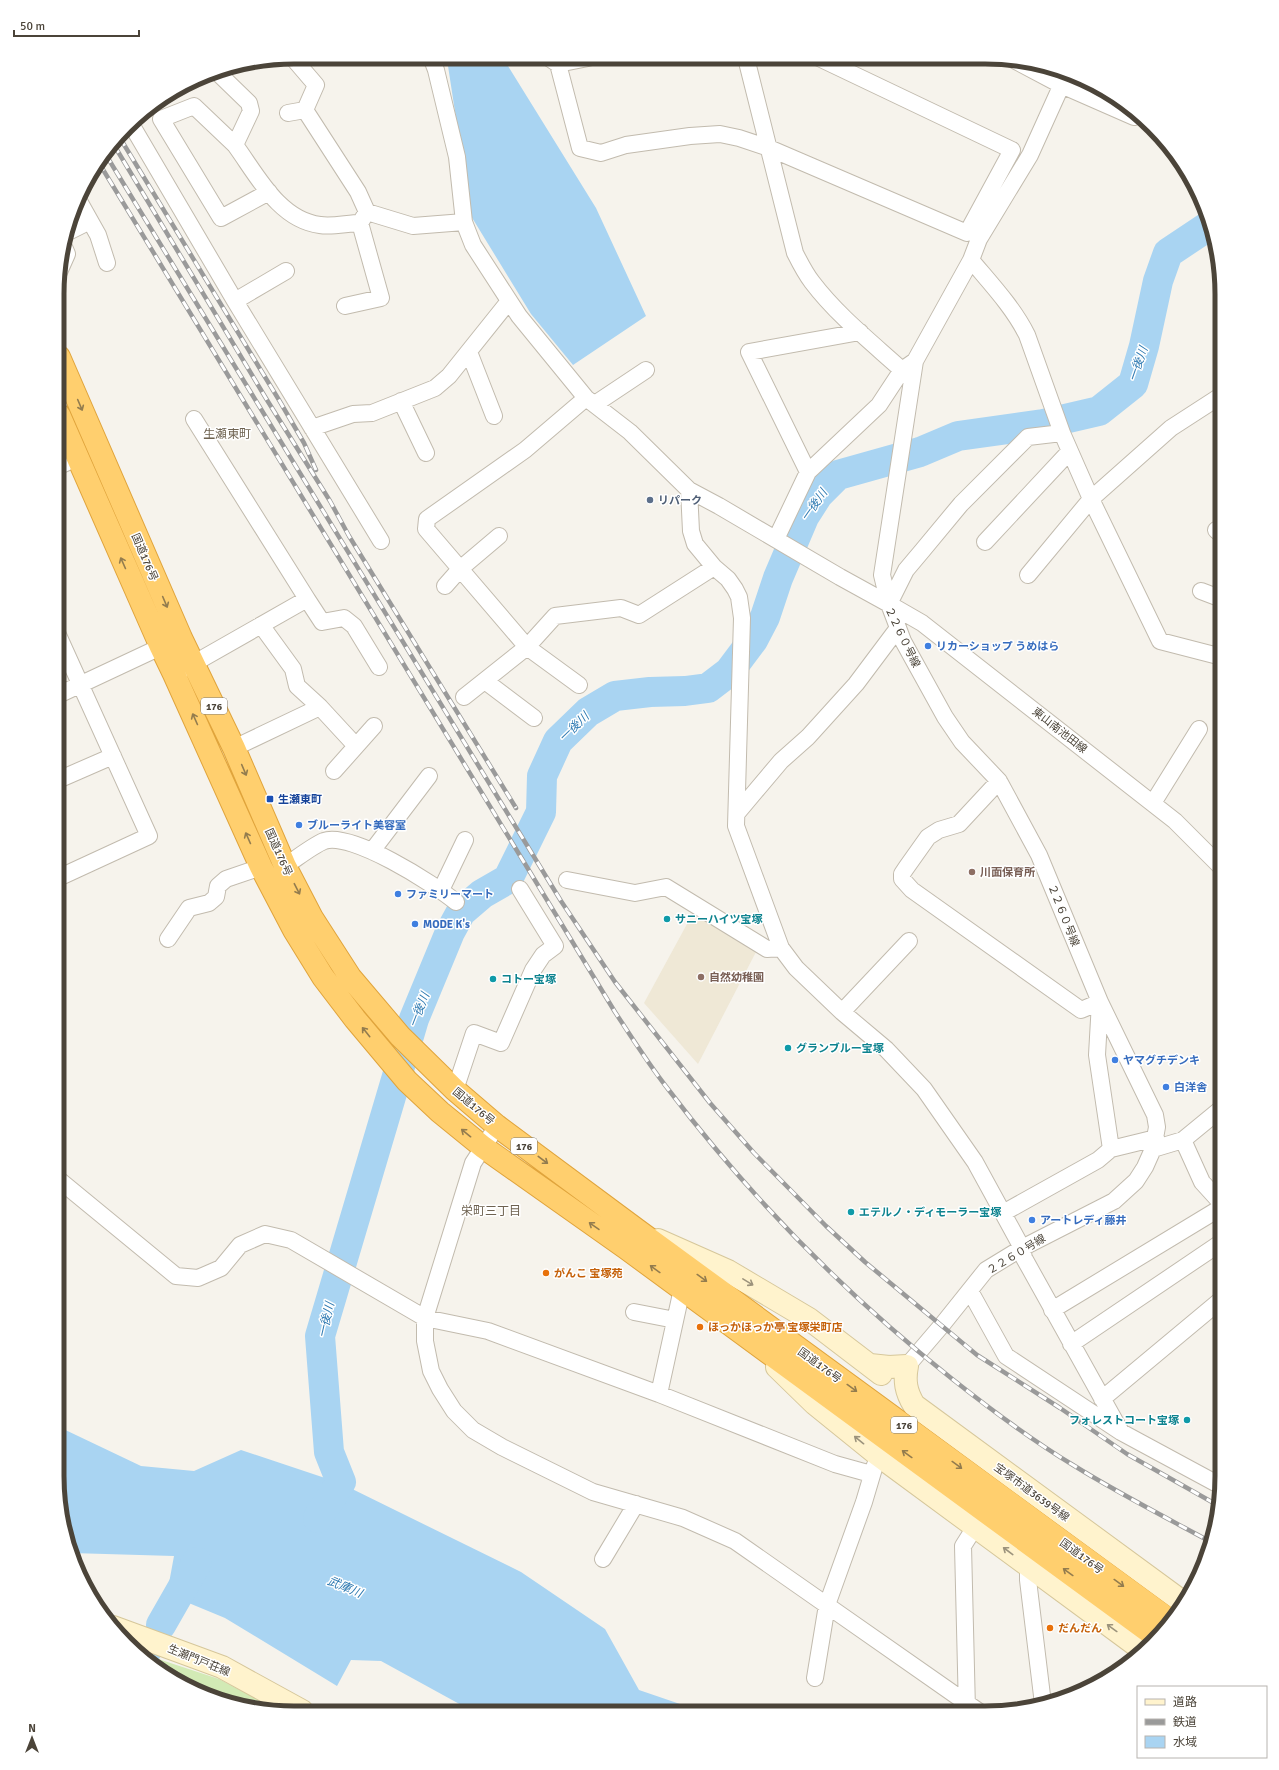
<svg xmlns="http://www.w3.org/2000/svg" width="1279" height="1770" viewBox="0 0 1279 1770" font-family="Signika,'Noto Sans JP',sans-serif">
<style>
.education{fill:#efe8d6}
.green{fill:#d2eab5}
.water{fill:#a9d4f2}
.lines{fill:none;stroke-linecap:round;stroke-linejoin:round}
.river{stroke:#a9d4f2;stroke-width:30}
.street-casing{stroke:#c2bbae;stroke-width:18}
.secondary-casing{stroke:#d6c79b;stroke-width:24}
.highway-casing{stroke:#e0a43c;stroke-width:24}
.street{stroke:#fff;stroke-width:16}
.secondary{stroke:#fff3cd;stroke-width:22}
.highway{stroke:#ffcf6e;stroke-width:22}
.rail-casing{stroke:#9a9a9a;stroke-width:4.5}
.rail{stroke:#fff;stroke-width:3;stroke-dasharray:9;stroke-linecap:butt}
.oneway{stroke:#937c4e}
.oneway2{stroke:#9c937c}
.service-dot{fill:#5c6f8a;stroke:#fff;stroke-width:1.5}
.shop-dot{fill:#3f7fe0;stroke:#fff;stroke-width:1.5}
.transit-dot{fill:#1a4fb4;stroke:#fff;stroke-width:1.5}
.education-dot{fill:#8d6e63;stroke:#fff;stroke-width:1.5}
.culture-dot{fill:#0f9aa8;stroke:#fff;stroke-width:1.5}
.food-dot{fill:#e8710a;stroke:#fff;stroke-width:1.5}
.labels{text-anchor:middle;stroke-width:3;stroke-linejoin:round;paint-order:stroke}
.shield{fill:#fff;stroke:#817c74;stroke-width:1}
.shield-label{font-size:10px;font-weight:bold;fill:#4b4439}
.service-label{font-size:11px;font-weight:bold;fill:#4e5e75;stroke:#fff;text-anchor:start}
.street-label{font-size:11px;fill:#4b4439;stroke:#fff}
.shop-label{font-size:11px;font-weight:bold;fill:#366cbe;stroke:#fff;text-anchor:start}
.transit-label{font-size:11px;font-weight:bold;fill:#164399;stroke:#fff;text-anchor:start}
.education-label{font-size:11px;font-weight:bold;fill:#785e54;stroke:#fff;text-anchor:start}
.culture-label{font-size:11px;font-weight:bold;fill:#0d838f;stroke:#fff;text-anchor:start}
.food-label{font-size:11px;font-weight:bold;fill:#c56008;stroke:#fff;text-anchor:start}
.water-label{font-size:12px;font-style:italic;fill:#2e7ab2;stroke:#fff}
.neighbourhood-label{font-size:12px;fill:#6e6250;stroke:#fff}
.rim{fill:none;stroke:#4b4439;stroke-width:5}
</style>
<rect width="100%" height="100%" fill="#f6f3ec"/>
<!-- education -->
<path class="education" d="M 693,913 L 757,950 L 698,1064 L 644,1003 Z"/>
<!-- green -->
<path class="green" d="M 137,1652 L 219,1679 L 279,1711 C 233,1711 170,1684 137,1652 Z"/>
<!-- water -->
<path class="water" d="M 457,57 L 503,58 L 596,208 L 646,316 L 573,365 L 531,314 L 471,216 L 448,66 Z
M 57,1426 L 141,1466 L 194,1471 L 241,1450 L 340,1483 L 521,1572 L 605,1629 L 639,1690 L 680,1704 L 680,1712 L 474,1712 L 381,1661 L 351,1660 L 337,1686 L 225,1618 L 167,1594 L 174,1556 L 71,1553 C 56,1514 57,1469 57,1426 Z"/>
<g class="lines">
<!-- river -->
<path class="river" d="M 318,1518 L 341,1482 L 329,1452 L 320,1336 L 414,1019 L 450,932 L 461,912 L 482,894 L 508,879 L 541,812 L 542,776 L 558,741 L 588,712 L 615,696 L 650,692 L 685,691 L 708,688 L 729,672 L 753,640 L 765,617 L 778,578 L 804,517 L 818,495 L 838,475 L 920,452 L 958,436 L 1043,424 L 1099,411 L 1133,384 L 1144,346 L 1158,281 L 1168,253 L 1210,225
M 161,1625 L 197,1562
M 143,1657 L 148,1648"/>
<defs>
<path id="street" d="M 292,57 L 316,85 L 305,110 L 358,192 L 367,212 L 413,226 L 464,222
M 431,57 L 436,70 L 457,157 L 464,222 L 473,245 L 519,316 L 586,398 L 630,432 L 689,490 L 719,506 L 840,577 L 889,604 L 903,641 L 945,717 L 962,742 L 999,781 L 1039,855 L 1100,1002 L 1155,1115 L 1157,1127 L 1153,1149 L 1145,1167 L 1136,1181 L 1114,1201 L 1022,1248 L 986,1270 L 942,1325 L 907,1366
M 549,58 L 558,64 L 580,148 L 601,153 L 626,145 L 690,136 L 720,134 L 739,138 L 769,148 L 967,233 L 1012,150 L 819,58
M 746,58 L 795,253 C 800,263 805,273 812,282 C 837,315 871,342 902,370 L 879,405 L 808,472
M 1012,59 L 1061,85 L 1134,117
M 558,64 L 588,58
M 216,71 L 249,103 L 251,111 L 235,145 C 257,175 279,220 320,225 C 333,227 348,223 360,223
M 288,113 L 305,110
M 131,124 L 235,301 L 381,541
M 235,145 L 194,106 L 161,119 L 221,218 L 269,192
M 80,203 L 98,235 L 107,263
M 70,231 L 90,221
M 971,260 L 979,239 L 1030,155 L 1067,73
M 59,272 L 67,254 L 64,247
M 235,301 L 286,271
M 345,306 L 381,298 L 360,223 L 365,215
M 469,352 L 494,416
M 902,370 L 915,361 L 971,260 C 991,284 1013,307 1027,335 L 1062,433
M 401,401 L 426,453
M 595,404 L 646,370
M 312,428 L 353,414 L 372,413 L 435,388 L 449,376 L 509,301
M 59,466 L 77,458
M 1216,530 L 1222,535
M 776,539 L 808,472 L 749,352 L 860,332
M 985,542 L 1070,451
M 1028,575 L 1091,499 L 1171,428 L 1222,395
M 445,586 L 460,569 L 499,536
M 1201,591 L 1222,599
M 307,599 L 322,622 L 344,618 L 354,626 L 379,667
M 889,604 L 906,570 L 922,551 L 961,504 L 1028,437 L 1062,433 L 1091,499 L 1160,641 L 1222,657
M 889,604 L 922,623 L 1175,821 L 1222,868
M 889,604 L 882,575 L 915,361
M 261,625 L 293,669 L 297,686 L 320,707 L 356,746
M 184,669 L 307,599 L 194,419
M 485,681 L 534,718
M 579,685 L 527,647 L 426,529 L 427,519 L 525,450 L 586,398
M 58,695 L 171,642
M 464,697 L 527,647 L 555,616 L 621,608 L 639,615 L 714,567
M 234,748 L 320,707
M 334,771 L 374,726
M 58,780 L 113,756
M 999,781 L 959,824 L 939,830 L 928,837 L 906,868 L 902,874 L 902,879 L 912,890 L 1081,1010 L 1100,1002 L 1097,1055 L 1111,1149
M 1153,803 L 1199,729
M 738,812 L 781,761 L 808,737 L 856,684 L 898,628
M 372,851 L 429,776
M 285,866 C 296,859 312,846 324,841 C 351,831 434,884 456,902
M 58,878 L 149,836 L 58,635
M 567,880 L 635,893 L 666,887 L 767,949 L 781,948 L 736,826 L 742,618 L 739,597 L 735,589 L 728,579 L 714,567 L 695,544 L 691,531 L 689,490
M 441,890 L 465,840
M 168,939 L 189,908 L 209,903 L 216,897 L 218,886 L 226,879 L 261,867
M 781,948 L 796,968 L 842,1012 L 886,1049 L 924,1089 L 975,1162 L 1022,1248 L 1024,1258 L 1121,1432
M 842,1012 L 909,941
M 455,1090 L 474,1033 L 501,1043 L 533,970 L 543,955 L 555,946 L 520,889
M 497,1126 L 473,1163 L 425,1318 L 425,1341 L 431,1371 L 440,1389 L 454,1411 L 473,1430 L 502,1447 L 593,1492 L 683,1518 L 735,1541 L 981,1713
M 1153,1149 L 1183,1140
M 58,1179 L 176,1276 L 198,1278 L 221,1268 L 240,1245 L 265,1234 L 291,1240 L 425,1318 L 488,1331 L 659,1394 L 835,1464 L 871,1474
M 1222,1204 L 1202,1182 L 1183,1140 L 1222,1108
M 1003,1213 L 1098,1160 L 1111,1149 L 1156,1138
M 970,1291 L 1006,1356 L 1121,1432 L 1221,1486
M 1052,1310 L 1222,1207
M 634,1312 L 675,1320
M 1071,1344 L 1222,1242
M 659,1394 L 682,1289
M 1102,1399 L 1222,1299
M 603,1559 L 636,1504
M 1028,1566 L 1028,1580 L 1043,1704
M 815,1678 L 827,1605 L 864,1502 L 875,1465
M 967,1710 L 963,1546 L 975,1527"/>
<path id="secondary" d="M 658,1240 L 728,1271 L 809,1319 L 881,1374
M 870,1365 L 889,1367 L 907,1366 C 904,1381 906,1392 914,1405 L 1184,1603
M 777,1367 L 815,1404 L 878,1455 L 1144,1651
M 113,1627 L 222,1667 L 302,1711"/>
<path id="highway" d="M 59,357 L 181,638 L 234,748 L 285,866 L 312,918 L 350,977 L 400,1036 L 455,1090 L 497,1126 L 637,1230 L 1171,1621
M 59,415 L 161,647 L 174,674 L 261,867 L 294,930 L 323,977 L 355,1019 L 407,1081 L 440,1112 L 483,1147 L 626,1248 L 1156,1637"/>
</defs>
<!-- street casing -->
<use href="#street" class="street-casing"/>
<!-- secondary casing -->
<use href="#secondary" class="secondary-casing"/>
<!-- highway casing -->
<use href="#highway" class="highway-casing"/>
<!-- street -->
<use href="#street" class="street"/>
<!-- secondary -->
<use href="#secondary" class="secondary"/>
<!-- highway -->
<use href="#highway" class="highway"/>
<defs>
<path id="rail" d="M 120,138 L 279,400 L 304,443 L 316,470
M 114,145 L 267,400 L 330,501 L 349,536 L 516,808
M 106,155 L 561,901 L 615,982 L 710,1103 L 754,1153 L 826,1226 L 865,1262 L 977,1355 L 1060,1408 L 1127,1454 L 1219,1506
M 99,163 L 615,1012 C 632,1038 649,1065 668,1089 C 750,1197 845,1294 951,1378 C 990,1409 1030,1439 1073,1465 C 1118,1493 1165,1517 1211,1542"/>
</defs>
<!-- rail casing -->
<use href="#rail" class="rail-casing"/>
<!-- rail -->
<use href="#rail" class="rail"/>
</g>
<!-- one-way arrows -->
<defs><path id="oneway-shaft" d="M-6 0H5M1.5-3L5.5 0L1.5 3" fill="none" stroke-width="1.6" stroke-linecap="round" stroke-linejoin="round"/></defs>
<g class="oneway">
<use href="#oneway-shaft" transform="translate(80 405) rotate(67)"/>
<use href="#oneway-shaft" transform="translate(123 563) rotate(-114)"/>
<use href="#oneway-shaft" transform="translate(165 602) rotate(67)"/>
<use href="#oneway-shaft" transform="translate(195 719) rotate(-114)"/>
<use href="#oneway-shaft" transform="translate(244 770) rotate(67)"/>
<use href="#oneway-shaft" transform="translate(248 838) rotate(-114)"/>
<use href="#oneway-shaft" transform="translate(297 889) rotate(63)"/>
<use href="#oneway-shaft" transform="translate(366 1032) rotate(-129)"/>
<use href="#oneway-shaft" transform="translate(466 1133) rotate(-141)"/>
<use href="#oneway-shaft" transform="translate(543 1160) rotate(37)"/>
<use href="#oneway-shaft" transform="translate(594 1226) rotate(-145)"/>
<use href="#oneway-shaft" transform="translate(655 1269) rotate(-144)"/>
<use href="#oneway-shaft" transform="translate(702 1278) rotate(36)"/>
<use href="#oneway-shaft" transform="translate(852 1388) rotate(36)"/>
<use href="#oneway-shaft" transform="translate(907 1454) rotate(-144)"/>
<use href="#oneway-shaft" transform="translate(957 1465) rotate(36)"/>
<use href="#oneway-shaft" transform="translate(1068 1572) rotate(-144)"/>
<use href="#oneway-shaft" transform="translate(1119 1583) rotate(36)"/>
</g>
<g class="oneway2">
<use href="#oneway-shaft" transform="translate(748 1282) rotate(31)"/>
<use href="#oneway-shaft" transform="translate(859 1440) rotate(-141)"/>
<use href="#oneway-shaft" transform="translate(1008 1551) rotate(-143)"/>
<use href="#oneway-shaft" transform="translate(1112 1628) rotate(-144)"/>
</g>
<!-- markers -->
<circle class="service-dot" cx="650" cy="500" r="4"/>
<g class="shop-dot">
<circle cx="928" cy="646" r="4"/>
<circle cx="299" cy="825" r="4"/>
<circle cx="398" cy="894" r="4"/>
<circle cx="415" cy="924" r="4"/>
<circle cx="1115" cy="1060" r="4"/>
<circle cx="1166" cy="1087" r="4"/>
<circle cx="1032" cy="1220" r="4"/>
</g>
<rect class="transit-dot" x="266" y="795" width="8" height="8" rx="2"/>
<g class="education-dot">
<circle cx="972" cy="872" r="4"/>
<circle cx="701" cy="977" r="4"/>
</g>
<g class="culture-dot">
<circle cx="667" cy="919" r="4"/>
<circle cx="493" cy="979" r="4"/>
<circle cx="788" cy="1048" r="4"/>
<circle cx="851" cy="1212" r="4"/>
<circle cx="1187" cy="1420" r="4"/>
</g>
<g class="food-dot">
<circle cx="546" cy="1273" r="4"/>
<circle cx="700" cy="1327" r="4"/>
<circle cx="1050" cy="1628" r="4"/>
</g>
<g class="labels">
<!-- shield labels -->
<g class="shield">
<rect x="201" y="698" width="26" height="16" rx="3"/>
<rect x="511" y="1138" width="26" height="16" rx="3"/>
<rect x="891" y="1417" width="26" height="16" rx="3"/>
</g>
<g class="shield-label">
<text x="214" y="710">176</text>
<text x="524" y="1150">176</text>
<text x="904" y="1429">176</text>
</g>
<!-- service labels -->
<g class="service-label">
<text x="658" y="504">リパーク</text>
</g>
<!-- street labels -->
<g class="street-label">
<text transform="translate(145 557) rotate(67)" y="4">国道176号</text>
<text transform="translate(903 637) rotate(64)" y="4">２２６０号線</text>
<text transform="translate(1060 730) rotate(38)" y="4">東山南池田線</text>
<text transform="translate(279 852) rotate(66)" y="4">国道176号</text>
<text transform="translate(1064 915) rotate(68)" y="4">２２６０号線</text>
<text transform="translate(474 1106) rotate(40)" y="4">国道176号</text>
<text transform="translate(1016 1254) rotate(-31)" y="4">２２６０号線</text>
<text transform="translate(820 1365) rotate(36)" y="4">国道176号</text>
<text transform="translate(1032 1492) rotate(36)" y="4">宝塚市道3639号線</text>
<text transform="translate(1082 1556) rotate(36)" y="4">国道176号</text>
<text transform="translate(199 1660) rotate(22)" y="4">生瀬門戸荘線</text>
</g>
<!-- shop labels -->
<g class="shop-label">
<text x="936" y="650">リカーショップ うめはら</text>
<text x="307" y="829">ブルーライト美容室</text>
<text x="406" y="898">ファミリーマート</text>
<text x="423" y="928">MODE K's</text>
<text x="1123" y="1064">ヤマグチデンキ</text>
<text x="1174" y="1091">白洋舎</text>
<text x="1040" y="1224">アートレディ藤井</text>
</g>
<!-- transit labels -->
<g class="transit-label">
<text x="278" y="803">生瀬東町</text>
</g>
<!-- education labels -->
<g class="education-label">
<text x="980" y="876">川面保育所</text>
<text x="709" y="981">自然幼稚園</text>
</g>
<!-- culture labels -->
<g class="culture-label">
<text x="675" y="923">サニーハイツ宝塚</text>
<text x="501" y="983">コトー宝塚</text>
<text x="796" y="1052">グランブルー宝塚</text>
<text x="859" y="1216">エテルノ・ディモーラー宝塚</text>
<text x="1179" y="1424" text-anchor="end">フォレストコート宝塚</text>
</g>
<!-- food labels -->
<g class="food-label">
<text x="554" y="1277">がんこ 宝塚苑</text>
<text x="708" y="1331">ほっかほっか亭 宝塚栄町店</text>
<text x="1058" y="1632">だんだん</text>
</g>
<!-- water labels -->
<g class="water-label">
<text transform="translate(1138 364) rotate(-71)" y="4">一後川</text>
<text transform="translate(814 505) rotate(-55)" y="4">一後川</text>
<text transform="translate(574 727) rotate(-44)" y="4">一後川</text>
<text transform="translate(419 1010) rotate(-69)" y="4">一後川</text>
<text transform="translate(326 1320) rotate(-77)" y="4">一後川</text>
<text transform="translate(345 1587) rotate(23)" y="4">武庫川</text>
</g>
<!-- neighbourhood labels -->
<g class="neighbourhood-label">
<text x="227" y="438">生瀬東町</text>
<text x="491" y="1215">栄町三丁目</text>
</g>
</g>
<!-- crop -->
<path d="M0 0H1279V1770H0ZM294 64H985A230 230 0 0 1 1215 294V1476A230 230 0 0 1 985 1706H294A230 230 0 0 1 64 1476V294A230 230 0 0 1 294 64Z" fill="#fff" fill-rule="evenodd"/>
<path class="rim" d="M294 64H985A230 230 0 0 1 1215 294V1476A230 230 0 0 1 985 1706H294A230 230 0 0 1 64 1476V294A230 230 0 0 1 294 64Z"/>
<!-- legend -->
<rect x="1137" y="1686" width="130" height="72" fill="#ffffff" stroke="#b7b4b0"/>
<rect x="1145" y="1699" width="20" height="6" fill="#fff3cd" stroke="#b7b4b0"/>
<text x="1173" y="1706" font-size="12" fill="#4b4439">道路</text>
<rect x="1145" y="1719" width="20" height="6" fill="#9a9a9a" stroke="#b7b4b0"/>
<text x="1173" y="1726" font-size="12" fill="#4b4439">鉄道</text>
<rect x="1145" y="1736" width="20" height="12" fill="#a9d4f2" stroke="#b7b4b0"/>
<text x="1173" y="1746" font-size="12" fill="#4b4439">水域</text>
<!-- north arrow -->
<g transform="translate(32 1738)" stroke="#ffffff" stroke-width="3" paint-order="stroke">
<path d="M0-3L7 15L0 10L-7 15Z" fill="#4b4439"/>
<text y="-6" font-size="11" font-weight="bold" text-anchor="middle" fill="#4b4439">N</text>
</g>
<!-- scale -->
<path d="M14 30v6h125v-6" fill="none" stroke="#4b4439" stroke-width="2"/>
<text x="20" y="30" font-size="12" fill="#4b4439" stroke="#ffffff" stroke-width="3" paint-order="stroke">50 m</text>
</svg>
